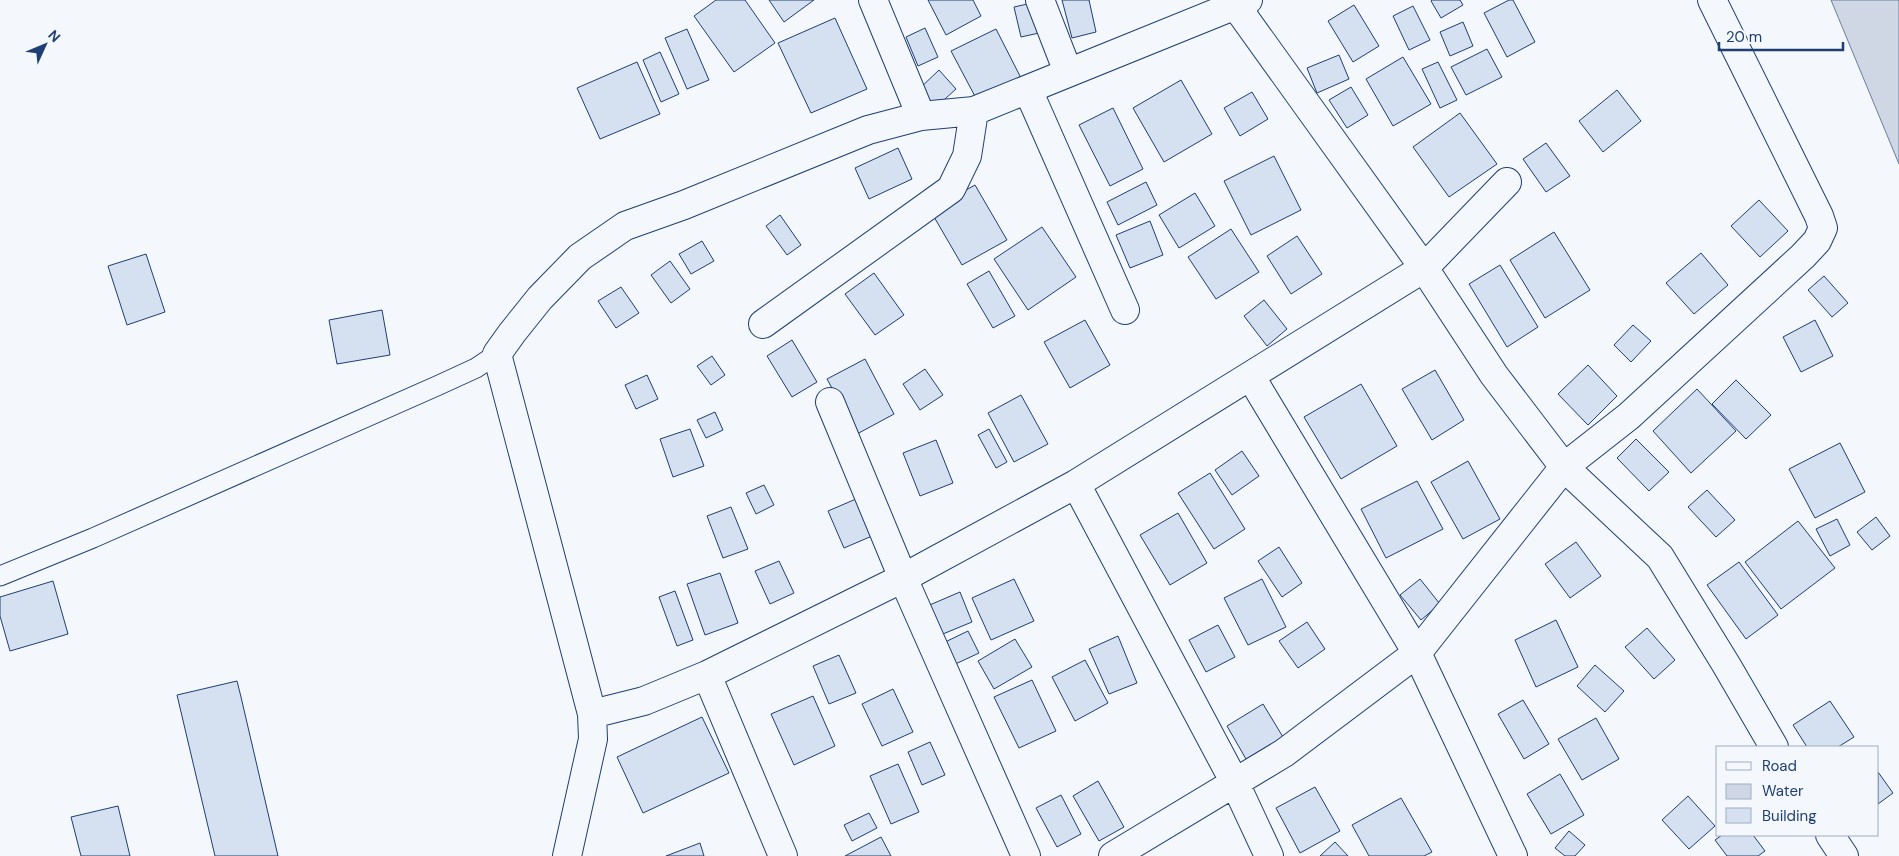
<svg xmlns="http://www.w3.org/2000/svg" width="1899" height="856" viewBox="0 0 1899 856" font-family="'DM Sans',sans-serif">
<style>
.water{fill:#cfd7e4;stroke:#687fa3}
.building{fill:#d5e0f0;stroke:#1d3f73}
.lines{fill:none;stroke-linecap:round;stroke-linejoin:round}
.lane-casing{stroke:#1d3f73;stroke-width:21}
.street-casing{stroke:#1d3f73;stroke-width:30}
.lane{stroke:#f4f7fb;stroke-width:19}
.street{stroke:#f4f7fb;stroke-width:28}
</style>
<rect width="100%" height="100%" fill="#f4f7fb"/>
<!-- water -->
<path class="water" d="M 1831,0 L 1899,0 L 1899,164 Z"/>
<!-- building -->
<path class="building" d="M 716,0 L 745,0 L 775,43 L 734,72 L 694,16 Z
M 769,0 L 814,0 L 784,22 Z
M 928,0 L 973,0 L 981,16 L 946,35 Z
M 1062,0 L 1089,0 L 1096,32 L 1072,38 Z
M 1432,0 L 1460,0 L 1463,5 L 1441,18 L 1431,1 Z
M 1509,0 L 1513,0 L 1535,42 L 1507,57 L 1484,13 Z
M 1032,3 L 1039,33 L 1021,37 L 1014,7 Z
M 1354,5 L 1379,46 L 1353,62 L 1328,21 Z
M 1413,6 L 1430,40 L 1409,50 L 1393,16 Z
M 835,18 L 867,89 L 811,113 L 778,43 Z
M 1463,22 L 1473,46 L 1450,56 L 1440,32 Z
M 925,28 L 938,57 L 918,66 L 906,37 Z
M 687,29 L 709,80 L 687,89 L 665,38 Z
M 996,29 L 1022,80 L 978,102 L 951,51 Z
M 1487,49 L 1502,77 L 1466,95 L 1451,67 Z
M 660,52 L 679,94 L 661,102 L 643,60 Z
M 1339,55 L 1349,79 L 1317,93 L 1307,68 Z
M 1403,57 L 1431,104 L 1393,126 L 1366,79 Z
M 637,62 L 660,114 L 600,139 L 577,88 Z
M 1438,62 L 1457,100 L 1440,108 L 1422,69 Z
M 939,70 L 956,89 L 935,108 L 918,90 Z
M 1181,80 L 1212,134 L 1164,162 L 1133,108 Z
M 1351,87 L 1368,115 L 1347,128 L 1329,100 Z
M 1617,90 L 1641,121 L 1603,152 L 1579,121 Z
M 1252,92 L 1268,119 L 1240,136 L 1224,108 Z
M 1113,108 L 1143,169 L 1110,186 L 1079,125 Z
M 1460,113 L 1497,164 L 1449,197 L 1413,147 Z
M 1546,143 L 1570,176 L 1546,192 L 1523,159 Z
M 898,148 L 912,179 L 869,199 L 855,168 Z
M 1274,156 L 1301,210 L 1251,235 L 1224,181 Z
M 1146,182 L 1157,205 L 1118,225 L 1107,202 Z
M 975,185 L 1007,240 L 962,265 L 930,210 Z
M 1195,193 L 1215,226 L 1179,248 L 1159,215 Z
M 1759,200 L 1788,231 L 1760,257 L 1731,226 Z
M 780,215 L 801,245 L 787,255 L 766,226 Z
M 1150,221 L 1163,255 L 1130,268 L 1116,235 Z
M 1042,227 L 1076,277 L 1028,310 L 994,259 Z
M 1231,229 L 1259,272 L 1216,299 L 1188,257 Z
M 1554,232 L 1590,290 L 1545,318 L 1510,260 Z
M 1297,236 L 1322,274 L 1291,294 L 1267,256 Z
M 702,241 L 714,261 L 691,274 L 679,254 Z
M 1701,253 L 1728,285 L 1694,314 L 1666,283 Z
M 146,254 L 165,312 L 127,325 L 108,266 Z
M 670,261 L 690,289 L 671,303 L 651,275 Z
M 1500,265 L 1538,327 L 1507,347 L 1469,284 Z
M 989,271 L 1015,316 L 993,328 L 967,284 Z
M 874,273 L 904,315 L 875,335 L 845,294 Z
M 1824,276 L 1848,303 L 1832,317 L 1808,290 Z
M 621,287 L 639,313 L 616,328 L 598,301 Z
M 1264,300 L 1287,329 L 1267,346 L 1244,316 Z
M 382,310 L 390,355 L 337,364 L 329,320 Z
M 1085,320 L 1110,365 L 1070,388 L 1044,342 Z
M 1815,320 L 1833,356 L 1801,372 L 1783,337 Z
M 1633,325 L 1651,341 L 1631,362 L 1614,345 Z
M 792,340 L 817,382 L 792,397 L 767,356 Z
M 712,356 L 725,375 L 711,385 L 697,366 Z
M 865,359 L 894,414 L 857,434 L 827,379 Z
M 1588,365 L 1617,396 L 1588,425 L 1558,394 Z
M 925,369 L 943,395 L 920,410 L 903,384 Z
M 1435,370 L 1464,420 L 1432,440 L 1402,389 Z
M 647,375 L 658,399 L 636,409 L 625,385 Z
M 1736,380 L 1771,415 L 1746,439 L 1712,404 Z
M 1361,384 L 1397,446 L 1341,479 L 1304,417 Z
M 1697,389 L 1736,431 L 1691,473 L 1653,431 Z
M 1021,395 L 1048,444 L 1014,462 L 988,413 Z
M 715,412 L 723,430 L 706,438 L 697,420 Z
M 690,429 L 704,466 L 673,477 L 660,439 Z
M 989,429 L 1007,462 L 996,468 L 978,435 Z
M 1636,439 L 1669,472 L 1649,491 L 1617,458 Z
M 936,440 L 953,483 L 920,496 L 903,453 Z
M 1840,443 L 1865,492 L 1815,518 L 1789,469 Z
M 1242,451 L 1259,476 L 1232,495 L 1215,470 Z
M 1468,461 L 1500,519 L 1463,539 L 1431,482 Z
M 1210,473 L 1245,529 L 1214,549 L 1178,493 Z
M 1417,481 L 1443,529 L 1386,558 L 1361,509 Z
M 764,485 L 774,505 L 756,514 L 746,493 Z
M 1707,490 L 1735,520 L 1716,537 L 1688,507 Z
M 856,499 L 872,536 L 844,548 L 828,511 Z
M 731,507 L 748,549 L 723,558 L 707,516 Z
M 1178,513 L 1207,563 L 1170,585 L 1140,535 Z
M 1876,517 L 1890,536 L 1872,550 L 1857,532 Z
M 1837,519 L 1850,545 L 1830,556 L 1816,529 Z
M 1798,521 L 1835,568 L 1781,609 L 1745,562 Z
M 1576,542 L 1601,576 L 1570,598 L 1545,564 Z
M 1279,547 L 1302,583 L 1282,597 L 1258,561 Z
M 779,561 L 794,593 L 770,604 L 755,571 Z
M 1739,562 L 1778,615 L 1746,639 L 1707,585 Z
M 720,573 L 738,623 L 705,635 L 687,584 Z
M 1014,579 L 1034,621 L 991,640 L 972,598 Z
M 1262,579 L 1286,627 L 1248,645 L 1224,598 Z
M 1420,579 L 1440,604 L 1421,620 L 1400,595 Z
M 53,581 L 68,634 L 10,651 L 0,616 L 0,597 Z
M 675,591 L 693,640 L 677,646 L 659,597 Z
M 960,592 L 972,622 L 938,636 L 925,607 Z
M 1556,620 L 1578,667 L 1536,687 L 1515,640 Z
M 1307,622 L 1325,649 L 1298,668 L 1279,641 Z
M 1218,625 L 1235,657 L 1206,672 L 1189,640 Z
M 1647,628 L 1675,660 L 1654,679 L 1625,647 Z
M 968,631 L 979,653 L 949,667 L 939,645 Z
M 1118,636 L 1137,683 L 1109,694 L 1089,649 Z
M 1015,639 L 1032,667 L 994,689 L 978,661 Z
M 839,655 L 856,693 L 829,704 L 813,666 Z
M 1085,660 L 1108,703 L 1075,721 L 1052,677 Z
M 1595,665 L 1624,691 L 1605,712 L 1577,686 Z
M 1032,680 L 1056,731 L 1019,748 L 994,697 Z
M 237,681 L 241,697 L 278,856 L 215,856 L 177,695 Z
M 893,689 L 913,732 L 882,746 L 862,704 Z
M 813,696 L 835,746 L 794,765 L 771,714 Z
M 1523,700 L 1549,744 L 1524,759 L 1498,714 Z
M 1830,701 L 1854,737 L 1838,747 L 1807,747 L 1793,725 Z
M 1263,704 L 1283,737 L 1246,759 L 1227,726 Z
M 702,717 L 729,773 L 643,813 L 617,757 Z
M 1596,718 L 1619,759 L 1582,780 L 1558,739 Z
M 930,742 L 945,775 L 922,785 L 908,752 Z
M 898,764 L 919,812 L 891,824 L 870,776 Z
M 1878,772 L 1893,793 L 1878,804 Z
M 1560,774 L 1584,815 L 1551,834 L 1527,794 Z
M 1098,781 L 1124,827 L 1099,841 L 1073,796 Z
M 1315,787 L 1340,831 L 1300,853 L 1276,808 Z
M 1061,795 L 1081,834 L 1057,847 L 1036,808 Z
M 1688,796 L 1715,826 L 1689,849 L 1662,820 Z
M 1401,798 L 1432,852 L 1424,856 L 1369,856 L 1352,825 Z
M 118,806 L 130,856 L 81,856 L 71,817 Z
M 869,813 L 877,828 L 852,841 L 844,825 Z
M 1569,831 L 1585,845 L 1575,856 L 1565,856 L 1555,848 Z
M 1722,835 L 1753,835 L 1765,851 L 1758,856 L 1727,856 L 1715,840 Z
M 881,837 L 891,856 L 845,856 Z
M 1335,842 L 1348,856 L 1320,856 Z
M 700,843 L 704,856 L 666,856 Z"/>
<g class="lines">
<defs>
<path id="lane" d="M 0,576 L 93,538 L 439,385 L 476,368 L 497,354"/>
<path id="street" d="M 873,0 L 921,116
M 1040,0 L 1068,72
M 1236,6 L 1424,268 L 1494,375 L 1564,467 L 1660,557 L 1727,666 L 1774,747
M 1028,90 L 1125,310
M 763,324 L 951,189 L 967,156 L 974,111
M 1251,377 L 1417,653 L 1513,856
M 830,402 L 903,578 L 1026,856
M 1076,484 L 1235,783 L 1269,856
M 707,675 L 783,856
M 592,714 L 644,701 L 707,675 L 903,578 L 1076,484 L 1424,268 L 1507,182
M 1830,835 L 1844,856
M 567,856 L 593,739 L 592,714 L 497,354 L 512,333 L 540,298 L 580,257 L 625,226 L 684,205 L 868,130 L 921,116 L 974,111 L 1248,0
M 1113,856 L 1284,753 L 1417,653 L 1564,467 L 1629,416 L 1803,256 L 1817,241 L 1823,228 L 1819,216 L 1712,0"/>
</defs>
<!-- lane casing -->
<use href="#lane" class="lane-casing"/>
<!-- street casing -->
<use href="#street" class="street-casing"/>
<!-- lane -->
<use href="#lane" class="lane"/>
<!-- street -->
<use href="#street" class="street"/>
</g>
<!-- legend -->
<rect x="1716" y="746" width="162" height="90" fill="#f4f7fb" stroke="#9eadc5"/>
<rect x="1726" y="762" width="25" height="8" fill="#f4f7fb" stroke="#9eadc5"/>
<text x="1762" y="771" font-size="15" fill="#1d3f73">Road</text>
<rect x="1726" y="784" width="25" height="15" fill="#cfd7e4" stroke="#9eadc5"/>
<text x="1762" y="796" font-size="15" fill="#1d3f73">Water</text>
<rect x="1726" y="808" width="25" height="15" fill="#d5e0f0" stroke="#9eadc5"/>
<text x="1762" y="821" font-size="15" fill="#1d3f73">Building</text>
<!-- north arrow -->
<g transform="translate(45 45) rotate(46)" stroke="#f4f7fb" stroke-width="4" paint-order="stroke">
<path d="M0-4L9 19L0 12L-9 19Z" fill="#1d3f73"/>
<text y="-8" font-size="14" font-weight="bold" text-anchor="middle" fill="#1d3f73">N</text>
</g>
<!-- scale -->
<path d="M1719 42v8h124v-8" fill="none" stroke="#1d3f73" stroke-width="2.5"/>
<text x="1726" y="42" font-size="15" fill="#1d3f73" stroke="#f4f7fb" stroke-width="4" paint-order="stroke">20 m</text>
</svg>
